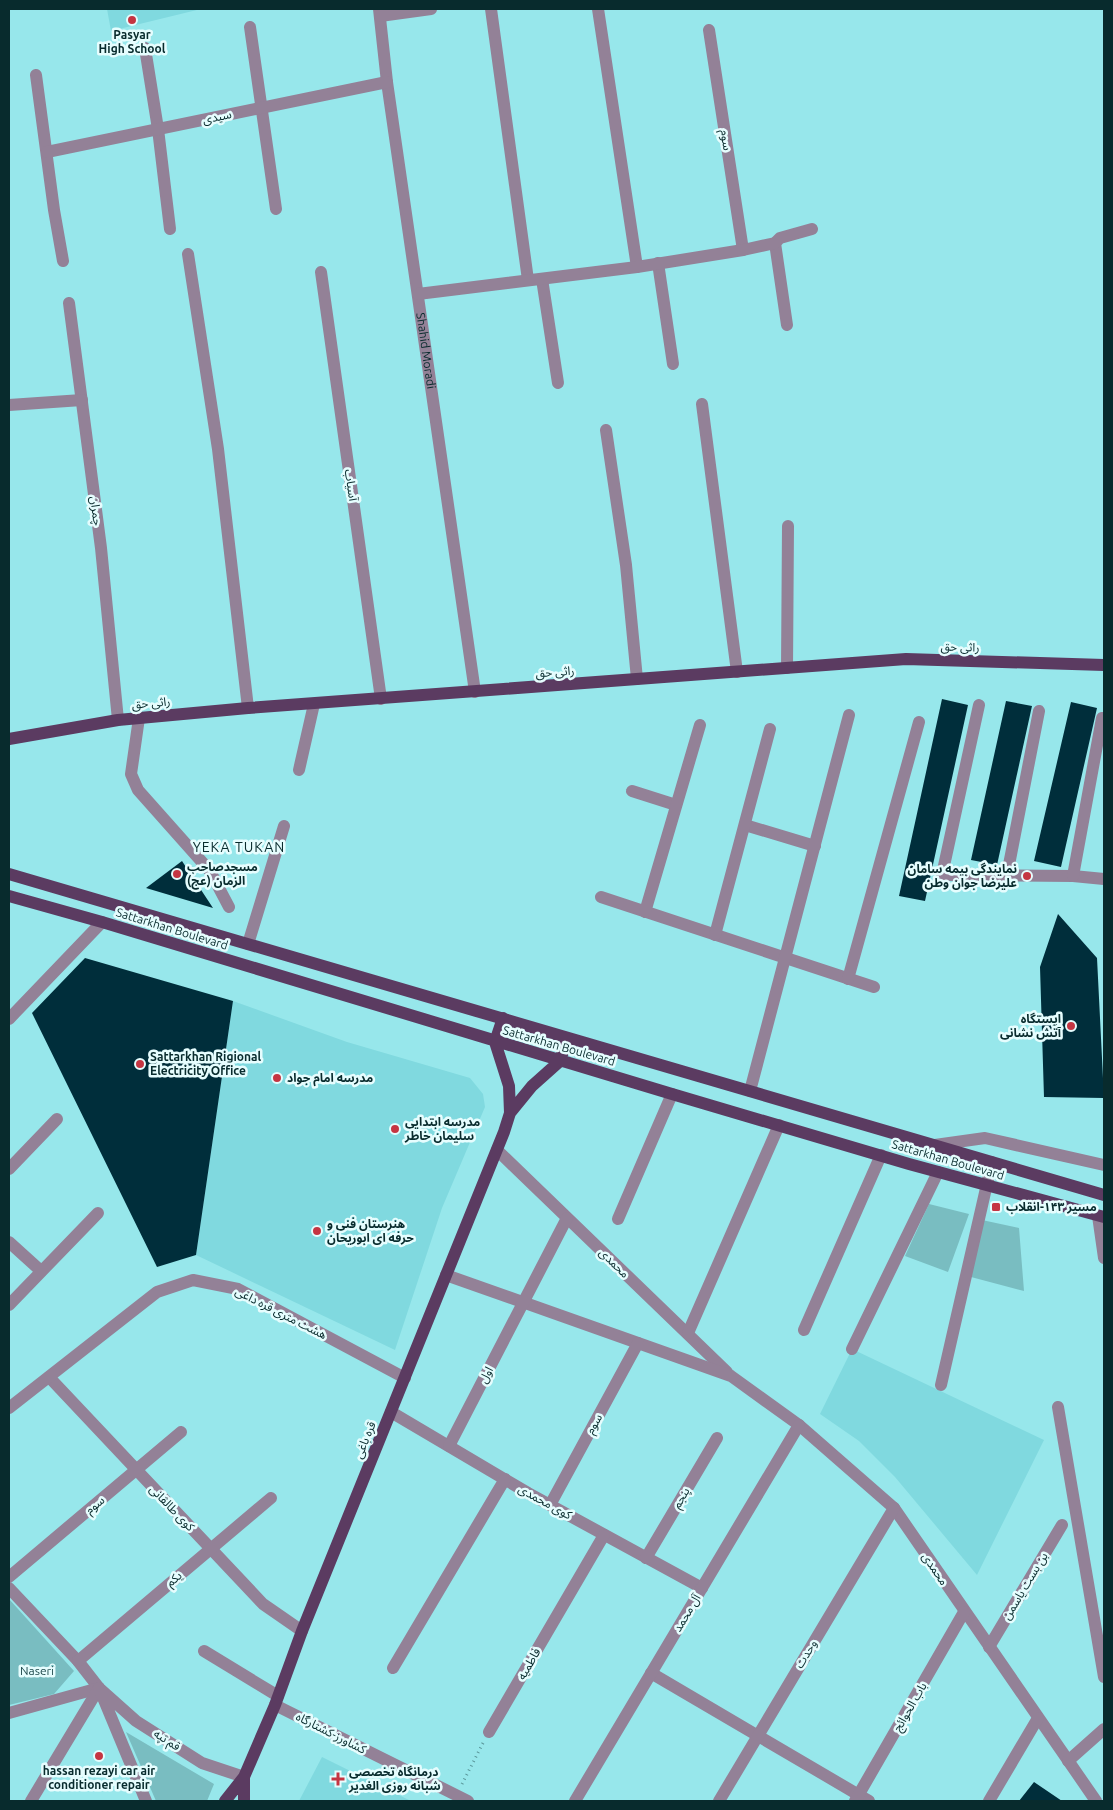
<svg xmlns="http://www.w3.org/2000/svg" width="1113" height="1810" viewBox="0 0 1113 1810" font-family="Ubuntu,'Noto Sans Arabic',sans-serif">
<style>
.built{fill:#80d9df}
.green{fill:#79bdc1}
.building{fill:#002e3b}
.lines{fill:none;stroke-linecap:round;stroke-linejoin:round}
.path{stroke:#5a979a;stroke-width:3;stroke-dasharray:1 4;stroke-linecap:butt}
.minor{stroke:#938197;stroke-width:12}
.major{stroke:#5b3b61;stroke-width:12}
.poi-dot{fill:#c53542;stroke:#e6fdfe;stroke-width:2}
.labels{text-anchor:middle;stroke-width:5;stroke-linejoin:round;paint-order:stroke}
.poi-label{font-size:12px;font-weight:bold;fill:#082b2d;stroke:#e6fdfe;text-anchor:start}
.street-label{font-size:12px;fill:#082b2d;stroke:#e6fdfe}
.park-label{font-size:12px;fill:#214b4e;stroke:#e6fdfe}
.neighbourhood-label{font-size:14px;letter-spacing:1px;fill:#082b2d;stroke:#e6fdfe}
</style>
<rect width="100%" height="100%" fill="#97e7eb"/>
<!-- built -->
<path class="built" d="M 107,9 L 201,9 L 111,31 Z
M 233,1001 L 347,1042 L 470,1078 L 483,1094 L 485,1107 L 442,1208 L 395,1350 L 196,1255 Z
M 852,1349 L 1044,1440 L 977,1575 L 895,1477 L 859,1441 L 820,1414 Z
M 322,1757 L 411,1801 L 299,1801 Z"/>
<!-- green -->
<path class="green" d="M 929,1204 L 969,1214 L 948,1272 L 905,1256 Z
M 982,1220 L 1019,1228 L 1024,1291 L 971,1277 Z
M 9,1599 L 74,1671 L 54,1694 L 9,1705 Z
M 126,1732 L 214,1784 L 207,1801 L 156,1801 Z"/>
<!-- building -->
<path class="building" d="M 942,699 L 968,705 L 925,901 L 899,896 Z
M 1006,701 L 1032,706 L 997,865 L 971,860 Z
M 1071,702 L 1097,708 L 1061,867 L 1034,861 Z
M 182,861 L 213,908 L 146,888 Z
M 1058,914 L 1097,958 L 1104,1098 L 1044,1097 L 1040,967 Z
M 85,958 L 233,1001 L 196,1255 L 157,1267 L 32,1013 Z
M 1034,1782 L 1062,1801 L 1019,1801 Z"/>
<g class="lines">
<!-- path -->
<path class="path" d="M 462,1784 L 483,1743"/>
<!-- minor -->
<g class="minor">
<path id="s1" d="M 379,9 L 387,82 L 475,692"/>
<path d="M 491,9 L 528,280"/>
<path d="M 598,9 L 637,267"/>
<path d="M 380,16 L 431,9"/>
<path d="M 250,27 L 276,209"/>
<path d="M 709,30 L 743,250"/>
<path d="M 145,48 L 158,129 L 170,229"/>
<path d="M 36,75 L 54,210 L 63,261"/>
<path d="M 47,152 L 387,82"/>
<path d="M 775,243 L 787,325"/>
<path d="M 188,254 L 218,449 L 248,708"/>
<path d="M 658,263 L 673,364"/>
<path d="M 321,272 L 381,699"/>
<path d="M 542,279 L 558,383"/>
<path d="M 418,294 L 637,267 L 743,250 L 775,243 L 780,238 L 812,229"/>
<path d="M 69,303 L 101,548 L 118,720"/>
<path d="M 702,404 L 737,672"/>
<path d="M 9,405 L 82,400"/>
<path d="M 606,430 L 626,565 L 637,679"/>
<path d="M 787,668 L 788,526"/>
<path d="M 979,705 L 942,875 L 1073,876 L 1104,879"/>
<path d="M 139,718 L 131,774 L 138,790 L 210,871 L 229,907"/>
<path d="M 299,770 L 314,704"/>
<path d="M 632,791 L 676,805"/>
<path d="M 745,825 L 815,846"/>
<path d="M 1007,875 L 1039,711"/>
<path d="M 1073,876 L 1102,718"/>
<path d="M 601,897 L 874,987"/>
<path d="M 645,912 L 700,725"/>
<path d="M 715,935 L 770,729"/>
<path d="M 248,944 L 284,826"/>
<path d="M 848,979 L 919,722"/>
<path d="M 9,1019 L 102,922"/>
<path d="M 750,1091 L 849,715"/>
<path d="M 935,1145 L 985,1138 L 1104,1165"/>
<path d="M 497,1150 L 727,1372"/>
<path d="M 9,1169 L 57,1119"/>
<path d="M 1098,1216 L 1104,1258"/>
<path d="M 618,1219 L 672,1094"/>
<path d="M 9,1242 L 41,1271"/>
<path d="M 446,1275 L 731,1376 L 799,1425 L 894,1508 L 1096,1801"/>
<path d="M 9,1305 L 98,1213"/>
<path d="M 804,1330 L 881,1155"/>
<path d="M 688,1333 L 779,1125"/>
<path d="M 852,1349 L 938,1172"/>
<path d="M 49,1377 L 263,1604 L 302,1631"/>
<path d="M 941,1385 L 992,1162"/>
<path d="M 1058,1407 L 1104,1677"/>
<path d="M 9,1408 L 157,1292 L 193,1280 L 238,1289 L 405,1378"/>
<path d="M 391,1412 L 528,1493 L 702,1588"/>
<path d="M 449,1446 L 567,1218"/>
<path d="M 550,1505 L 638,1343"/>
<path d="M 646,1558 L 717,1438"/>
<path d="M 9,1577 L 181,1432"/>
<path d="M 9,1588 L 78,1661 L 99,1688"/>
<path d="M 989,1647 L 1062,1525"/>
<path d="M 204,1651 L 278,1696"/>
<path d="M 78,1661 L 271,1498"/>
<path d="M 393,1668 L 505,1479"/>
<path d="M 651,1673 L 869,1801"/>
<path d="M 275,1705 L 468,1801"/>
<path d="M 9,1713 L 99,1688"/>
<path d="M 489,1732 L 604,1535"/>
<path d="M 1068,1761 L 1104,1729"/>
<path d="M 31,1801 L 99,1688"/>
<path d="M 146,1801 L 99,1688 L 136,1721 L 202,1763 L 244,1777"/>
<path d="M 575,1801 L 799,1425"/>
<path d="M 719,1801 L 894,1508"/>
<path d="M 855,1801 L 964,1612"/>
<path d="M 989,1801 L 1038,1718"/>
</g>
<!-- major -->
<path class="major" d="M 9,739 L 118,720 L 248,708 L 906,659 L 1104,665
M 9,874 L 1104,1195
M 9,896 L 102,922 L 672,1094 L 909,1164 L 1104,1217
M 510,1113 L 532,1086 L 560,1061 L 567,1039
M 244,1777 L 275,1705 L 302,1631 L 504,1132 L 510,1113 L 509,1086 L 495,1042 L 503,1018
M 225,1801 L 244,1777 L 244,1801"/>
</g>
<!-- markers -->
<g class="poi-dot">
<circle cx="132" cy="20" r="5"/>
<circle cx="177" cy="874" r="5"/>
<circle cx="1027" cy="876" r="5"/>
<circle cx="1071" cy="1026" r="5"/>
<circle cx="140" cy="1064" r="5"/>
<circle cx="277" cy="1078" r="5"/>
<circle cx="395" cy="1129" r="5"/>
<rect x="991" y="1202" width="10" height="10" rx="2.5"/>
<circle cx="317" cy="1231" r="5"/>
<circle cx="99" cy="1756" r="5"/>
<path d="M335.5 1771.5h5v5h5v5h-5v5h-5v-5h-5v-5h5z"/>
</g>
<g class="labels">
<!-- poi labels -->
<g class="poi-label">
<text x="132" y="39" text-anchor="middle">Pasyar<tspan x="132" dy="14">High School</tspan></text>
<text x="187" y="871">مسجدصاحب<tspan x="187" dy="14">الزمان (عج)</tspan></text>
<text x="1017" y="873" text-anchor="end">نمایندگی بیمه سامان<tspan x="1017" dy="14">علیرضا جوان وطن</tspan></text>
<text x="1061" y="1023" text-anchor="end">ایستگاه<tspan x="1061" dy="14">آتش نشانی</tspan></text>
<text x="150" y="1061">Sattarkhan Rigional<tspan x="150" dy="14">Electricity Office</tspan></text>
<text x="287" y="1082">مدرسه امام جواد</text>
<text x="405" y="1126">مدرسه ابتدایی<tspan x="405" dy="14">سلیمان خاطر</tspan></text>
<text x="1006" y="1211">مسیر ۱۴۳-انقلاب</text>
<text x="327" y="1228">هنرستان فنی و<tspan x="327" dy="14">حرفه ای ابوریحان</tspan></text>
<text x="99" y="1775" text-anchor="middle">hassan rezayi car air<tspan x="99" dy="14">conditioner repair</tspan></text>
<text x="349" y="1776">درمانگاه تخصصی<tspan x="349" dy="14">شبانه روزی الغدیر</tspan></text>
</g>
<!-- street labels -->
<g class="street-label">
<text transform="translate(217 117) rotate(-12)" y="4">سیدی</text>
<text transform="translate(726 140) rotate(81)" y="4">سوم</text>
<text dy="4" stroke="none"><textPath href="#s1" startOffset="345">Shahid Moradi</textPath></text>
<text transform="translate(351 485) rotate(82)" y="4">آسیاب</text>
<text transform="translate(96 511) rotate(83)" y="4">چمران</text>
<text transform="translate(960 647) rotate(2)" y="4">راثی حق</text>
<text transform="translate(555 672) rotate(-4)" y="4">راثی حق</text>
<text transform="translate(151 703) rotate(-5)" y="4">راثی حق</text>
<text transform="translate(172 929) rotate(17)" y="4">Sattarkhan Boulevard</text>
<text transform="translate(559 1046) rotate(16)" y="4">Sattarkhan Boulevard</text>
<text transform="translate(948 1160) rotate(16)" y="4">Sattarkhan Boulevard</text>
<text transform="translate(614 1263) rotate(44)" y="4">محمدی</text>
<text transform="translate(281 1313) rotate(27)" y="4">هشت متری قره داغی</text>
<text transform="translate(486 1375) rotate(-62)" y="4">اول</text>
<text transform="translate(594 1424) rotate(-61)" y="4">سوم</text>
<text transform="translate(365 1440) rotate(-68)" y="4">قره باغی</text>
<text transform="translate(681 1498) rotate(-60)" y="4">پنجم</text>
<text transform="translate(545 1502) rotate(29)" y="4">کوی محمدی</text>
<text transform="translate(95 1505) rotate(-40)" y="4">سوم</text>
<text transform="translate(172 1508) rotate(46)" y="4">کوی طالقانی</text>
<text transform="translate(935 1569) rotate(56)" y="4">محمدی</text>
<text transform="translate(174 1579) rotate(-40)" y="4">یکم</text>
<text transform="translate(1025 1586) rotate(-59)" y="4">بن بست یاسمن</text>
<text transform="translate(687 1613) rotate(-59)" y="4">آل محمد</text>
<text transform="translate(806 1654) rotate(-59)" y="4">وحدت</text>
<text transform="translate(529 1664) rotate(-60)" y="4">فاطمیه</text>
<text transform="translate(910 1707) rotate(-60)" y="4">باب الحوائج</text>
<text transform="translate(331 1733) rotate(27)" y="4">کشاورز-کشتارگاه</text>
<text transform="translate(167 1740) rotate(32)" y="4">قم تپه</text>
</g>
<!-- park labels -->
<g class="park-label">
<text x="37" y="1675">Naseri</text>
</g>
<!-- neighbourhood labels -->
<g class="neighbourhood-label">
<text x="239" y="852">YEKA TUKAN</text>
</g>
</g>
<!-- border -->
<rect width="1113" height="1810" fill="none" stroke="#082b2d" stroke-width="20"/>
</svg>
